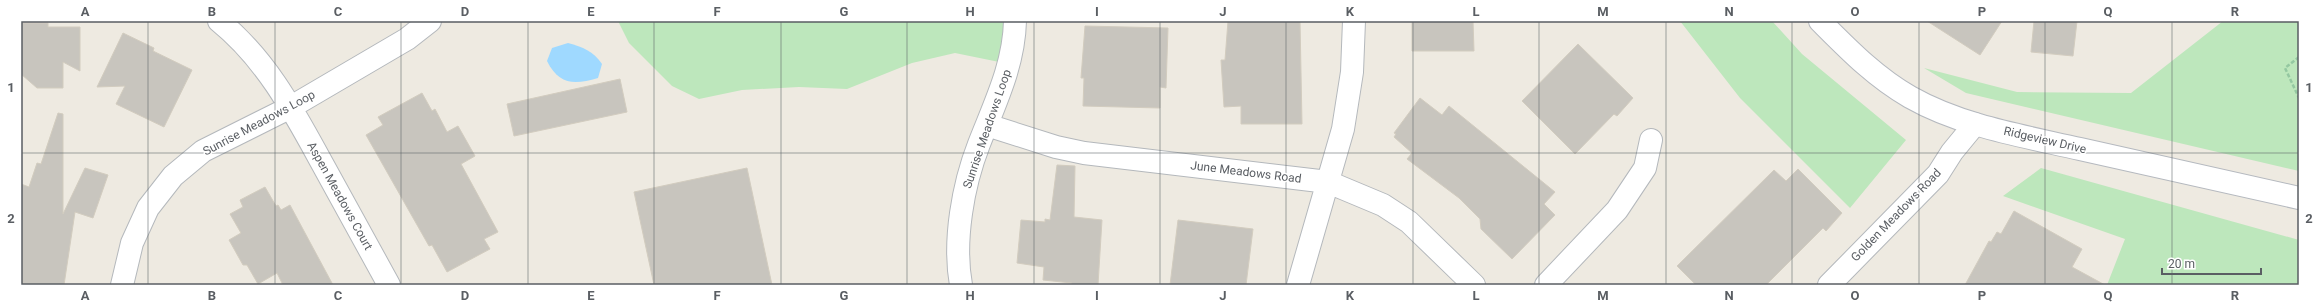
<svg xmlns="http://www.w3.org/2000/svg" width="2320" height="306" viewBox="0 0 2320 306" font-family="Roboto,sans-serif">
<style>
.green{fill:#bde7bc}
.water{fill:#9fd9ff}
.building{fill:#c8c5be;stroke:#d2ccbf}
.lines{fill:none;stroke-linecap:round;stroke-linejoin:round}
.street-casing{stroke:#b4b8bc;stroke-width:24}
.secondary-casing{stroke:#b5b9bf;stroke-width:24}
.path{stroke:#94c8a1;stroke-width:2.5;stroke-dasharray:4 2;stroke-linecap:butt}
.street{stroke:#fff;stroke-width:22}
.secondary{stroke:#fff;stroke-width:22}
.grid{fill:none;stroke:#5a5e63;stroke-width:1;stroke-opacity:0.55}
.labels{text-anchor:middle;stroke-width:3;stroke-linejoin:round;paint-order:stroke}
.street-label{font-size:12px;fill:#5a5e63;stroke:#fff}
.neatline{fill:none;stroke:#5a5e63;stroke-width:1.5}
.grid-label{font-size:13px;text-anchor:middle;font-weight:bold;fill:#5a5e63}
</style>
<rect width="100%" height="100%" fill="#eeeae1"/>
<!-- green -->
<path class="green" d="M 618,21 L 1015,21 L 1009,64 L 955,53 L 912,63 L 847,89 L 799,87 L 742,90 L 699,99 L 672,86 L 629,43 Z
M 1680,21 L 1772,21 L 1802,54 L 1906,140 L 1850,208 L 1740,98 Z
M 2223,21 L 2299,21 L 2299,171 L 1966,93 L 1924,68 L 2017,92 L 2131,93 Z
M 2041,168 L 2299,240 L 2299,285 L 2107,285 L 2125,239 L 2003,196 Z"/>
<!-- water -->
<path class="water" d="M 568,43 C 583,47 593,51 602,64 L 598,78 C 574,85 559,85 547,61 L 552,48 Z"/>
<!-- building -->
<path class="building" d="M 1228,21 L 1300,21 L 1302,124 L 1241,124 L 1241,106 L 1224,107 L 1221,60 L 1225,60 Z
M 1412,21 L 1473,21 L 1474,51 L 1412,51 Z
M 1927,21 L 2002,21 L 1980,55 Z
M 2034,21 L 2077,21 L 2073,56 L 2031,52 Z
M 21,23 L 48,23 L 48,27 L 80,27 L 80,71 L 63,62 L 63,88 L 37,88 L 21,74 Z
M 1085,26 L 1168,28 L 1166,88 L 1160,87 L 1160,108 L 1083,106 L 1084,78 L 1081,78 Z
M 123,33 L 154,48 L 153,51 L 192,70 L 164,127 L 116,104 L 125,86 L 97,87 Z
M 1578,44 L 1633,98 L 1617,116 L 1614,114 L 1575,154 L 1522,101 Z
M 620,79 L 627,112 L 514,136 L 507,104 Z
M 422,93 L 432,111 L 435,109 L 447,132 L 458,126 L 475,156 L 461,164 L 498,232 L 484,239 L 490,249 L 447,272 L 432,245 L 429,246 L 366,135 L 383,125 L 378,117 Z
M 1420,98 L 1442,115 L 1449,106 L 1555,192 L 1544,204 L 1555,215 L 1512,259 L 1481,229 L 1480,219 L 1459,198 L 1407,159 L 1412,153 L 1394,137 L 1396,134 L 1394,133 Z
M 58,113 L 63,114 L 63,214 L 85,168 L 108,175 L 93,218 L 75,212 L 64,285 L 21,285 L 21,184 L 29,187 L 37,163 L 41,164 Z
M 1057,165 L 1075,166 L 1074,217 L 1102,220 L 1098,285 L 1072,285 L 1072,283 L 1043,280 L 1044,267 L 1017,263 L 1021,220 L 1045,222 L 1045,219 L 1050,220 Z
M 747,168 L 772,285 L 654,285 L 634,192 Z
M 1798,169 L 1842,213 L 1826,231 L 1823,228 L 1766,285 L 1696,285 L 1677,266 L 1774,170 L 1786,181 Z
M 265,187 L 276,206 L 278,205 L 281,210 L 290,205 L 333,285 L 283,285 L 277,273 L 258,284 L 247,265 L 243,265 L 229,240 L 241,233 L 230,214 L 243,207 L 240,200 Z
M 2014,211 L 2082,249 L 2072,267 L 2105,285 L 1965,285 L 1989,241 L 1991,242 L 1997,232 L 2001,234 Z
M 1178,220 L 1253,229 L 1246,285 L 1170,285 Z"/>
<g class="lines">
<defs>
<path id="street" d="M 219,21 C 267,60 294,112 323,165 C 345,205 367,245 389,285
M 987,125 L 1056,147 L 1084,153 L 1328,182 L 1383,205 L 1409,222 L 1474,285
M 122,285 L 132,243 L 148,208 L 173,176 L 203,151 L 291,107 L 407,39 L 430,21
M 961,285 C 953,241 963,185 979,144 C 995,103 1014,65 1015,21
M 1298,285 L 1343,129 L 1352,72 L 1354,21
M 1546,285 L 1617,210 L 1645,168 L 1651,140
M 1829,285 L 1938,174 L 1952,152 L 1975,124"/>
<path id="secondary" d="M 1820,21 C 1848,49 1875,77 1910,97 C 1961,126 2023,136 2080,149 C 2153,165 2226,181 2299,198"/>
</defs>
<!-- street casing -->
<use href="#street" class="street-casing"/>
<!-- secondary casing -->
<use href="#secondary" class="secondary-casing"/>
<!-- path -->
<path class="path" d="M 2299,57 L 2285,68 L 2299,98"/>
<!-- street -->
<use href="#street" class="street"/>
<!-- secondary -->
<use href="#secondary" class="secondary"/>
</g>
<!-- grid -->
<path class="grid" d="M 148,21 L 148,285M 275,21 L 275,285M 401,21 L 401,285M 528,21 L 528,285M 654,21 L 654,285M 781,21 L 781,285M 907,21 L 907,285M 1034,21 L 1034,285M 1160,21 L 1160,285M 1286,21 L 1286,285M 1413,21 L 1413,285M 1539,21 L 1539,285M 1666,21 L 1666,285M 1792,21 L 1792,285M 1919,21 L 1919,285M 2045,21 L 2045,285M 2172,21 L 2172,285M 21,153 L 2299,153"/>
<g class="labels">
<!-- street labels -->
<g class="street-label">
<text transform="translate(259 123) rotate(-28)" y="4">Sunrise Meadows Loop</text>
<text transform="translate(987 129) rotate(-71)" y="4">Sunrise Meadows Loop</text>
<text transform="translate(2045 140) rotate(13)" y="4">Ridgeview Drive</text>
<text transform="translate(1246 172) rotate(7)" y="4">June Meadows Road</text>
<text transform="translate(340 196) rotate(61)" y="4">Aspen Meadows Court</text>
<text transform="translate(1896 215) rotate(-46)" y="4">Golden Meadows Road</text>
</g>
</g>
<!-- border -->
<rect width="2320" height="306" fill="none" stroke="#ffffff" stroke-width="44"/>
<!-- scale -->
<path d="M2162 268v6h99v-6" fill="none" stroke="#5a5e63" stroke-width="2"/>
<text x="2168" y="268" font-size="12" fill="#5a5e63" stroke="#ffffff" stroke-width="3" paint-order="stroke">20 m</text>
<rect x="22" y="22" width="2276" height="262" class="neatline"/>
<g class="grid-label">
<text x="85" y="16">A</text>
<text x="212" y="16">B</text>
<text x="338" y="16">C</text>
<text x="465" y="16">D</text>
<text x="591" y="16">E</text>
<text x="717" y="16">F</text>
<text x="844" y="16">G</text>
<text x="970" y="16">H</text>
<text x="1097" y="16">I</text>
<text x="1223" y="16">J</text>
<text x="1350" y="16">K</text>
<text x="1476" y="16">L</text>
<text x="1603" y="16">M</text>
<text x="1729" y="16">N</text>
<text x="1855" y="16">O</text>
<text x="1982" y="16">P</text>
<text x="2108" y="16">Q</text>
<text x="2235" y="16">R</text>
<text x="11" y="92">1</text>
<text x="2309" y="92">1</text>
<text x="11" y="223">2</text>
<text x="2309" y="223">2</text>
<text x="85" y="300">A</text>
<text x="212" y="300">B</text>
<text x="338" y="300">C</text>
<text x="465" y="300">D</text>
<text x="591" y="300">E</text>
<text x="717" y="300">F</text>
<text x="844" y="300">G</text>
<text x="970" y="300">H</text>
<text x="1097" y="300">I</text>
<text x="1223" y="300">J</text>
<text x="1350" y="300">K</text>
<text x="1476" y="300">L</text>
<text x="1603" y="300">M</text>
<text x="1729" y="300">N</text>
<text x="1855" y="300">O</text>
<text x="1982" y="300">P</text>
<text x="2108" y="300">Q</text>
<text x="2235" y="300">R</text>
</g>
</svg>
